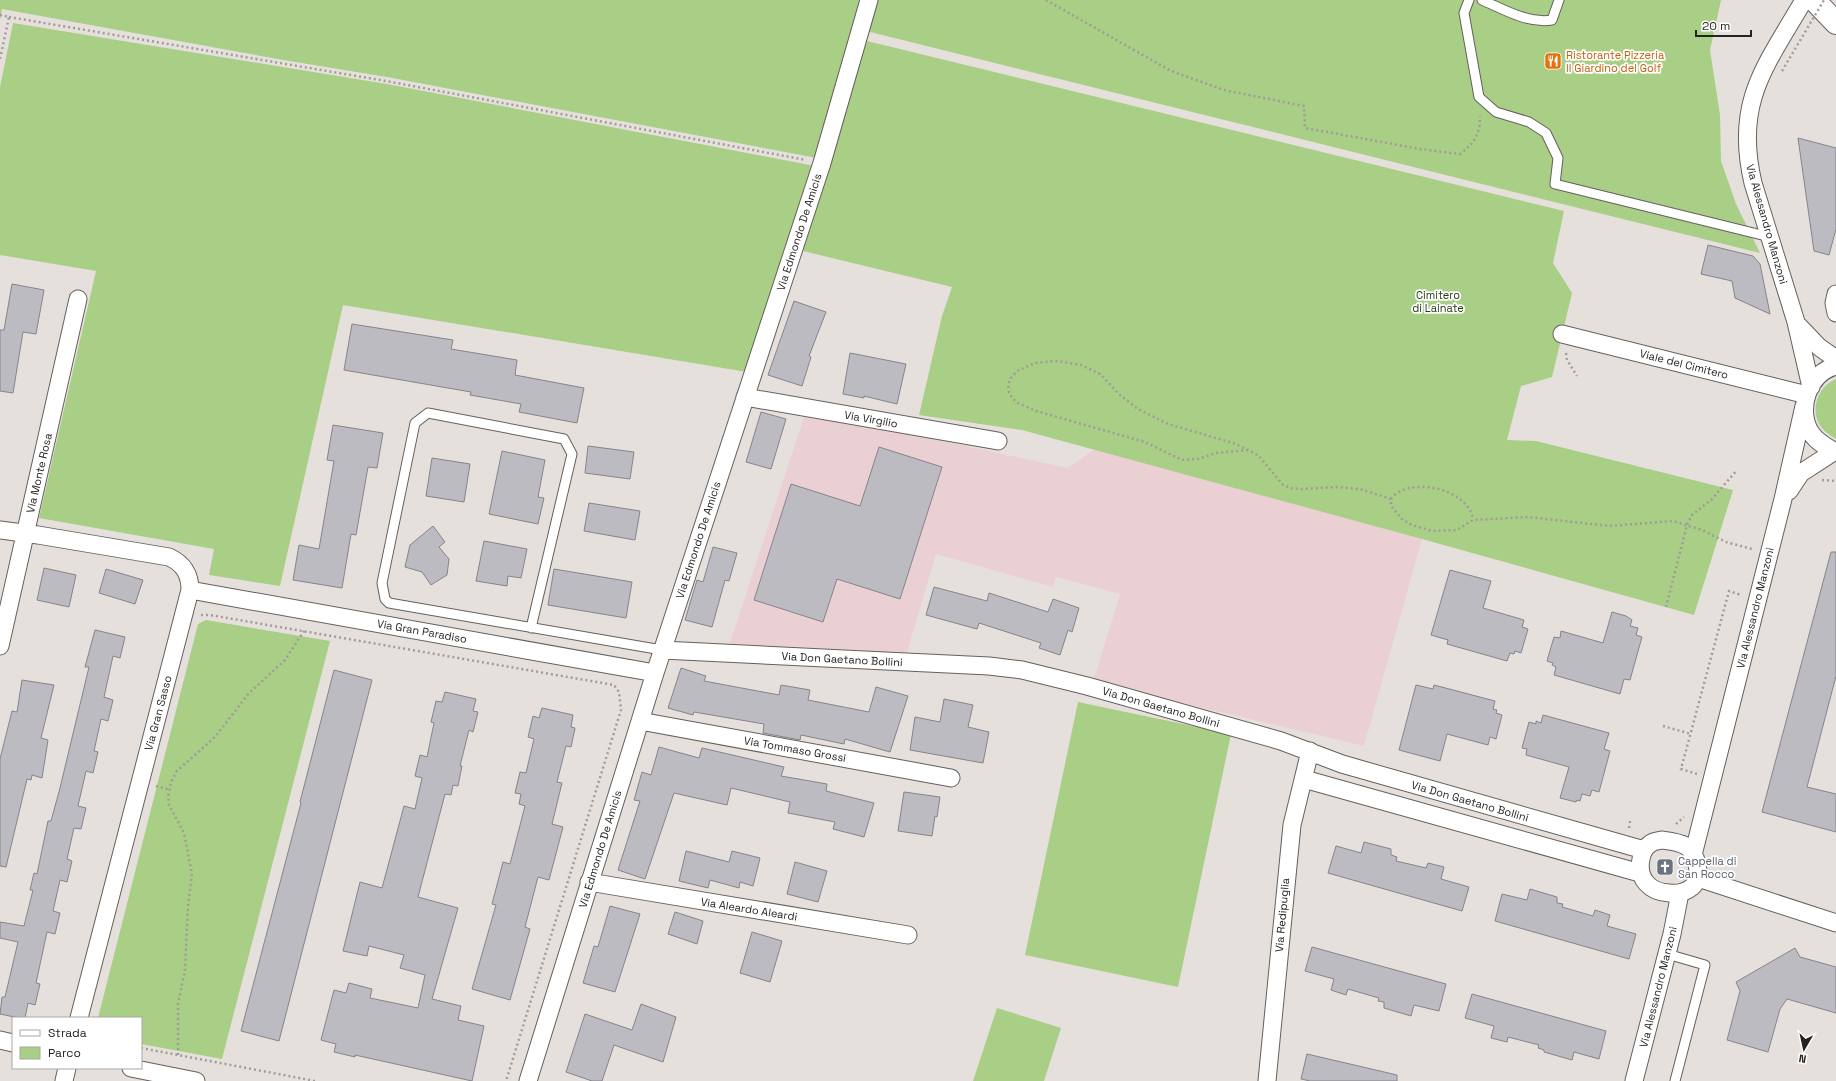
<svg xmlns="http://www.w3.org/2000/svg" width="1836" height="1081" viewBox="0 0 1836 1081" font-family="'Space Grotesk',sans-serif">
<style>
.industrial{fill:#ead0d3}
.green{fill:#a9ce85}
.building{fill:#bcbbc1;stroke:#85848a}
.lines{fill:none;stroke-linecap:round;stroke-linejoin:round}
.service-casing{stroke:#65605d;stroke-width:11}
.minor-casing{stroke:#65605d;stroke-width:19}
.motorway-casing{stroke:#65605d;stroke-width:24}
.path{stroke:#a19c99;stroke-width:2.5;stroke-dasharray:2 3;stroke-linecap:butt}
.service{stroke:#fff;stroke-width:9}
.minor{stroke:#fff;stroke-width:17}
.motorway{stroke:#fff;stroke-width:22}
.path-bridge{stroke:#a19c99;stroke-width:2.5;stroke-dasharray:2 3;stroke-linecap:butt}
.labels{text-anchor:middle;stroke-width:3.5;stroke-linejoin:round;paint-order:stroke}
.food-label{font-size:11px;fill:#c56008;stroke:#fff;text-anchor:start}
.street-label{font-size:11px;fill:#252322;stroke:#fff}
.park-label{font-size:11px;fill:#283914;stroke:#fff}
.worship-label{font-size:11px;fill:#5b616d;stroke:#fff;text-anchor:start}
</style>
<rect width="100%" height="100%" fill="#e6e0dc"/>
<!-- industrial -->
<path class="industrial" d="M 804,417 L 915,435 L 1068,468 L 1095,449 L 1422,539 L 1364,746 L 1093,682 L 1120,594 L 1056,577 L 1053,587 L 936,554 L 906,656 L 729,646 Z"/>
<!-- green -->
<path class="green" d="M 0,0 L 1721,0 L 1710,50 L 1720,115 L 1721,161 L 1736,204 L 1760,253 L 854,28 L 817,158 L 387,77 L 283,60 L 2,9 L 0,20 Z
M 13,23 L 387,84 L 815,166 L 747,372 L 343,305 L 280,586 L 209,575 L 214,549 L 39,518 L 96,271 L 0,255 L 0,87 Z
M 867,41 L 1564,211 L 1553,263 L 1572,293 L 1552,377 L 1521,386 L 1507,440 L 1536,441 L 1733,490 L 1694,615 L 1422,539 L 1022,430 L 919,415 L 942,316 L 952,287 L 803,251 Z
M 1836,379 L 1836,439 C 1830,435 1825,432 1821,427 C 1809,410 1818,386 1836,379 Z
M 206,620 L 330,641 L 222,1059 L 141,1044 L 141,1018 L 98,1018 L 198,624 Z
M 1078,702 L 1231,734 L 1178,987 L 1025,955 Z
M 997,1008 L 1061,1028 L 1044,1081 L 973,1081 Z"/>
<!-- building -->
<path class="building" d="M 1798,138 L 1836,148 L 1836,229 L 1829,255 L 1814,251 Z
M 1708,245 L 1753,256 L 1760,264 L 1770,314 L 1735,298 L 1732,281 L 1701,274 Z
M 12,284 L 44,290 L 36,334 L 23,332 L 13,393 L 0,391 L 0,330 L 4,330 Z
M 794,301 L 826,312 L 809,356 L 811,357 L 802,386 L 768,375 Z
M 352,324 L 453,340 L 451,349 L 517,360 L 515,375 L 584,388 L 577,423 L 519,412 L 521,404 L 470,395 L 471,392 L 344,370 Z
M 850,353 L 906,364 L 897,404 L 864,396 L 864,398 L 843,394 Z
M 761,412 L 786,419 L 771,469 L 746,462 Z
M 333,425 L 383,433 L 377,468 L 368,467 L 356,535 L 351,534 L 342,588 L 293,580 L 299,545 L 319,549 L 334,461 L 327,460 Z
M 588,446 L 634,452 L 630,479 L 585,473 Z
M 879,447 L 942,467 L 900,599 L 837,579 L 823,622 L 754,600 L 791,484 L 860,506 Z
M 502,451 L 545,460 L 538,497 L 544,498 L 538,524 L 489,514 Z
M 432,458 L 470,464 L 464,502 L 426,496 Z
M 589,503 L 640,511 L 635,540 L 584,531 Z
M 433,526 L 445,542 L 439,547 L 449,559 L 447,575 L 431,585 L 422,572 L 405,567 L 410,545 Z
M 484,541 L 527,549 L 521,578 L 508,576 L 507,586 L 476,581 Z
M 713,547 L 737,553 L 729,581 L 725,580 L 712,627 L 685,620 L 697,580 L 703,582 Z
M 1831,552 L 1836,552 L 1836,676 L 1807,787 L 1836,794 L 1836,832 L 1762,812 Z
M 44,568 L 76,575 L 69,607 L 37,600 Z
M 106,569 L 143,580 L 135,604 L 99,593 Z
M 554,569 L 632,582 L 626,618 L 548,605 Z
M 1450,570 L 1491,581 L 1483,608 L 1524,620 L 1522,627 L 1528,629 L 1521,653 L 1515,651 L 1514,654 L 1510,653 L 1507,661 L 1447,644 L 1448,640 L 1431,635 Z
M 934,587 L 987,601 L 989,593 L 1048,612 L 1053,599 L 1079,608 L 1072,632 L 1068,630 L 1060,655 L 1039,648 L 1041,643 L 979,623 L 977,629 L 926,615 Z
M 1612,612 L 1626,616 L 1632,620 L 1630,626 L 1638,628 L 1636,635 L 1642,637 L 1630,680 L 1624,679 L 1620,694 L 1554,675 L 1556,667 L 1552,665 L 1553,663 L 1547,661 L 1554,637 L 1560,638 L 1561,631 L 1603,643 Z
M 95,630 L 125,637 L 120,658 L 113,656 L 104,697 L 113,700 L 108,721 L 101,719 L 94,751 L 98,752 L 93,773 L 86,771 L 78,806 L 86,808 L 81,829 L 74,828 L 67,859 L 72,861 L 67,882 L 60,880 L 53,911 L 60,913 L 55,934 L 47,932 L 36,983 L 40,984 L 35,1005 L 28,1003 L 25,1018 L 19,1018 L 0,1014 L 2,997 L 5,997 L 18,942 L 0,938 L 0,922 L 24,926 L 33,890 L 30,890 L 34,873 L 37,874 L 48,821 L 51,821 L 60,788 L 89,667 L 85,667 Z
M 681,668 L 706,676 L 704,681 L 779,695 L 781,685 L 810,690 L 808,700 L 869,712 L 876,687 L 908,696 L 890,752 L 845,739 L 844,744 L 801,735 L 800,740 L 763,733 L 764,724 L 694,712 L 693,715 L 668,708 Z
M 334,670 L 372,680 L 279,1041 L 241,1031 L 301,803 L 300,802 Z
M 22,680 L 54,685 L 41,738 L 48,740 L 42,778 L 32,775 L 31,780 L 27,779 L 6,867 L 0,866 L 0,759 L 12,711 L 17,712 Z
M 1416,685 L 1433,689 L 1434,685 L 1495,701 L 1493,709 L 1497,710 L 1496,713 L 1502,715 L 1496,739 L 1490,737 L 1488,745 L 1447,734 L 1440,761 L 1399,750 Z
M 445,692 L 476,699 L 473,711 L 478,712 L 473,732 L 469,730 L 460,766 L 462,766 L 458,786 L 453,785 L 451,795 L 445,794 L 418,897 L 458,908 L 432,999 L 461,1006 L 458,1020 L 484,1026 L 472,1081 L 355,1055 L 355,1057 L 334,1052 L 336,1044 L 321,1040 L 334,990 L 346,993 L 349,983 L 372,989 L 370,998 L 418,1008 L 425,975 L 400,968 L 404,955 L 369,946 L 367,956 L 343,951 L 360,882 L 382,888 L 404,806 L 415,809 L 422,778 L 415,776 L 420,755 L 427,757 L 434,723 L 431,722 L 436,701 L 442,702 Z
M 944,699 L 973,705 L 968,727 L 989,732 L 983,763 L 910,750 L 915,717 L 940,722 Z
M 542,708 L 573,715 L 571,727 L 575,728 L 571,747 L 566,746 L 557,782 L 562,783 L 552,824 L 563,827 L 549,880 L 538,877 L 525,927 L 530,929 L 510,1000 L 472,989 L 496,905 L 492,904 L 503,862 L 510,864 L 525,806 L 519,804 L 521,794 L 515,793 L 520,772 L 526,773 L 534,739 L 528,737 L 533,716 L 539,718 Z
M 1543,715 L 1609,733 L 1604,749 L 1610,751 L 1599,792 L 1592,790 L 1590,796 L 1582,794 L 1580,801 L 1577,800 L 1576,802 L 1560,798 L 1569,767 L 1526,755 L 1527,749 L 1522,748 L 1529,722 L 1536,724 L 1536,721 L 1541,723 Z
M 659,747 L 699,758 L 702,748 L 784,767 L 781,776 L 827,784 L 826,791 L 874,803 L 864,837 L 833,829 L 835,822 L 788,813 L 790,802 L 731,788 L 727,805 L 674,793 L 645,879 L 618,870 L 640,801 L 634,800 L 642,772 L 651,775 Z
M 904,792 L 940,797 L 937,817 L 935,816 L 932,836 L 898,831 Z
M 1364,842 L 1391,849 L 1391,855 L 1397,857 L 1396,861 L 1426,868 L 1428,863 L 1444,867 L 1441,879 L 1469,887 L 1462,911 L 1328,873 L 1336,846 L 1361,853 Z
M 686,851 L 729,862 L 732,851 L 760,858 L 753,886 L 740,882 L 739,888 L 710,880 L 708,888 L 679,881 Z
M 795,862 L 827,871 L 818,902 L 787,894 Z
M 1530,889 L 1557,897 L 1557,903 L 1563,904 L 1562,907 L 1593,916 L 1595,910 L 1610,915 L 1607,926 L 1636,934 L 1629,959 L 1495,921 L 1502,894 L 1527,900 Z
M 610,906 L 640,914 L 615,992 L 583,983 L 594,946 L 598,947 Z
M 675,912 L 703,921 L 697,944 L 668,934 Z
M 752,932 L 782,941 L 770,982 L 740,973 Z
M 1312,947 L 1446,984 L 1439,1011 L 1414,1005 L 1411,1016 L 1384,1008 L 1384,1002 L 1378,1001 L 1379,998 L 1348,989 L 1346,995 L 1331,990 L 1334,979 L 1305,971 Z
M 1795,948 L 1800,957 L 1836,967 L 1836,1013 L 1787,999 L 1780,1009 L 1768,1052 L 1727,1040 L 1740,991 L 1736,982 Z
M 1472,994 L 1606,1031 L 1599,1059 L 1574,1052 L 1572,1060 L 1544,1052 L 1544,1050 L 1538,1048 L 1539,1045 L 1508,1037 L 1507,1042 L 1491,1038 L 1494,1026 L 1465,1018 Z
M 641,1004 L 676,1017 L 663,1062 L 614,1045 L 602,1081 L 592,1081 L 566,1072 L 585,1014 L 632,1030 Z
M 1307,1054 L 1397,1075 L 1397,1081 L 1310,1081 L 1301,1079 Z"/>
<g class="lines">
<defs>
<path id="service" d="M 1469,0 L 1464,13 L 1479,97 L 1496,112 L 1529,122 L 1546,133 L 1558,158 L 1555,184 L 1770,237
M 1482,0 C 1503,9 1528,24 1552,20 L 1559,0
M 531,628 L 572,454 L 564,439 L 428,413 L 415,423 L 382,583 L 385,599 L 389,603 L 662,650
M 1667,954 L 1705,965 L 1675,1081"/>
<path id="minor" d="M 1804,0 C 1765,67 1734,102 1753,183 L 1796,322 L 1811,387
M 1836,294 L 1834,303 L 1836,313
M 1799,326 L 1819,347 L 1836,359
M 1562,334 L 1807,395
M 1836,366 C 1808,373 1796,410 1811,433 C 1817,442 1826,447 1836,452
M 745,397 L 998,441
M 1789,491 L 1801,473 L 1835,451
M 0,530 L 38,535 L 169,557 C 184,564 190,574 190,590 L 79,1018
M 190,590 L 655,673
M 0,646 L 78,299
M 662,650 L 989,666 L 1022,670 L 1087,686 L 1281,741 L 1342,764 L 1644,850
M 640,721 L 951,778
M 1304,779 L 1640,873
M 1662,840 C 1670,841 1679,842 1686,846 C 1697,853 1703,878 1692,887 C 1686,892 1677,894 1669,893 C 1650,892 1637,879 1641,859 C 1642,853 1645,847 1650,844 C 1653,841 1658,841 1662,840 Z
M 1693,855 L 1783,499 L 1804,406
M 1698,878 L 1836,923
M 589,882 L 908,935
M 0,1040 L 13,1043
M 131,1068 L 196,1081
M 64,1081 L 67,1068
M 528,1081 L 655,673 L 822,163 L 869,0
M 1267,1081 L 1292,825 L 1310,751
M 1634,1081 L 1672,934 L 1680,893"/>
<path id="motorway" d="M 1814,0 L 1836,23"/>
</defs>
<!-- service casing -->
<use href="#service" class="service-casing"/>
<!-- minor casing -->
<use href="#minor" class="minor-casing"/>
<!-- motorway casing -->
<use href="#motorway" class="motorway-casing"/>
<!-- path -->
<path class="path" d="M 1046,0 L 1171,71 L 1224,90 L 1304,106 L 1305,128 L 1420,149 L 1460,154 C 1474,143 1480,136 1480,116
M 0,15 L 9,17 L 0,59
M 9,17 L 386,81 L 806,160
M 1566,353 L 1567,360 L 1577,376
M 1248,450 L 1216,453 L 1198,459 L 1182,460 L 1145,442 L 1036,411 L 1018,403 L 1012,398 L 1009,392 L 1008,385 L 1011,378 L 1017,371 L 1035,363 L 1056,361 L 1081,365 L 1100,374 L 1120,395 L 1138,409 L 1168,424 L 1233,443 L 1248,450 L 1259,456 L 1282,484 L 1290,488 L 1302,489 L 1335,487 L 1360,489 L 1391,499 L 1391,506 L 1402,519 L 1412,525 L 1432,531 L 1457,530 L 1473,520 L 1528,517 L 1609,526 L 1673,521 L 1702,530 L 1726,542 L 1752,549
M 1822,480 L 1836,481
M 1391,499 C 1409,475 1470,489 1473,520
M 1666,607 L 1687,525 L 1692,515 L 1712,499 L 1737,470
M 201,615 L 210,615 L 614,685 L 619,692 L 621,710 L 506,1081
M 1663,726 L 1691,734
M 1697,774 L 1681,769 L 1729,591 L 1741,595
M 156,786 L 170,790
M 1676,824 L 1684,817
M 1629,828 L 1630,821
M 141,1048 L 315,1081
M 178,1055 L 178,1004 L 185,970 L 188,906 L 192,874 L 184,833 L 169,805 L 168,797 L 171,782 L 177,771 L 215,737 L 249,693 L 285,660 L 304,631"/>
<!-- service -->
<use href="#service" class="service"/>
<!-- minor -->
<use href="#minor" class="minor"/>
<!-- motorway -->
<use href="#motorway" class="motorway"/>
<!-- path-bridge -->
<path class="path-bridge" d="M 1782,71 L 1824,0"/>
</g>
<!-- icons -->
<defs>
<symbol id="restaurant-square" viewBox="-11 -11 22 22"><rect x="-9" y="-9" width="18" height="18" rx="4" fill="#e8710a" stroke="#fff"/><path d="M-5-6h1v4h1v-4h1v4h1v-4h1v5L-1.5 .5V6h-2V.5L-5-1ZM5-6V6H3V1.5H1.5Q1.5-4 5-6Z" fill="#fff"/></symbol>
<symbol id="church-square" viewBox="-11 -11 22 22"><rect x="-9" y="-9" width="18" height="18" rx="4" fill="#6b7280" stroke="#fff"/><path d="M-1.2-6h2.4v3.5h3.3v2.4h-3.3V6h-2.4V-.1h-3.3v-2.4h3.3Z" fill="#fff"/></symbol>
</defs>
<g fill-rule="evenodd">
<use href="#restaurant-square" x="1543" y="51" width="20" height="20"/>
<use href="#church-square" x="1655" y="857" width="20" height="20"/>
</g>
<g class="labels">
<!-- food labels -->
<g class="food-label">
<text x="1566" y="59">Ristorante Pizzeria<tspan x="1566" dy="13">Il Giardino del Golf</tspan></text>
</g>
<!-- street labels -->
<g class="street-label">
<text transform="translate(1767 224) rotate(74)" y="4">Via Alessandro Manzoni</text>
<text transform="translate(799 232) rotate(-72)" y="4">Via Edmondo De Amicis</text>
<text transform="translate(1684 364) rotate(14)" y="4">Viale del Cimitero</text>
<text transform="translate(871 419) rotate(10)" y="4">Via Virgilio</text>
<text transform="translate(39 473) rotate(-77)" y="4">Via Monte Rosa</text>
<text transform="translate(698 540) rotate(-72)" y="4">Via Edmondo De Amicis</text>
<text transform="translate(1755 608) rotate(-76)" y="4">Via Alessandro Manzoni</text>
<text transform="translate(422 631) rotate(10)" y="4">Via Gran Paradiso</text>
<text transform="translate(842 659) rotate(3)" y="4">Via Don Gaetano Bollini</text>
<text transform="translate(1161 707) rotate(16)" y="4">Via Don Gaetano Bollini</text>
<text transform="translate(158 713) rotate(-75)" y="4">Via Gran Sasso</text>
<text transform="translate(795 749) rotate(10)" y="4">Via Tommaso Grossi</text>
<text transform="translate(1470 801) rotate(16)" y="4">Via Don Gaetano Bollini</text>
<text transform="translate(600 849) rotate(-73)" y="4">Via Edmondo De Amicis</text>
<text transform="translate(749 909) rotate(9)" y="4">Via Aleardo Aleardi</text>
<text transform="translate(1282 915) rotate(-85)" y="4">Via Redipuglia</text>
<text transform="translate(1658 987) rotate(-76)" y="4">Via Alessandro Manzoni</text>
</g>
<!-- park labels -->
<g class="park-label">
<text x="1438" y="299">Cimitero<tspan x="1438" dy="13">di Lainate</tspan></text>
</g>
<!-- worship labels -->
<g class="worship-label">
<text x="1678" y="865">Cappella di<tspan x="1678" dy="13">San Rocco</tspan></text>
</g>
</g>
<!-- legend -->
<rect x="12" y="1017" width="130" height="52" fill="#ffffff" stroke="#a8a7a7"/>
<rect x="20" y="1030" width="20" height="6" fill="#ffffff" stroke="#a8a7a7"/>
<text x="48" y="1037" font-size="12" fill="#252322">Strada</text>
<rect x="20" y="1047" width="20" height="12" fill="#a9ce85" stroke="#a8a7a7"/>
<text x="48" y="1057" font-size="12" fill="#252322">Parco</text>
<!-- north arrow -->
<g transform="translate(1804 1049) rotate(189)" stroke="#ffffff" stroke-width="3" paint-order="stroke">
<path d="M0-3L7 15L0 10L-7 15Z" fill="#252322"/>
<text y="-6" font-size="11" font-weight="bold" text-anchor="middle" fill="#252322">N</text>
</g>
<!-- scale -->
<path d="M1696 30v6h55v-6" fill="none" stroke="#252322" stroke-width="2"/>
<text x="1702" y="30" font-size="12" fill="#252322" stroke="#ffffff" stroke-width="3" paint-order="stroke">20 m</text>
</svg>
